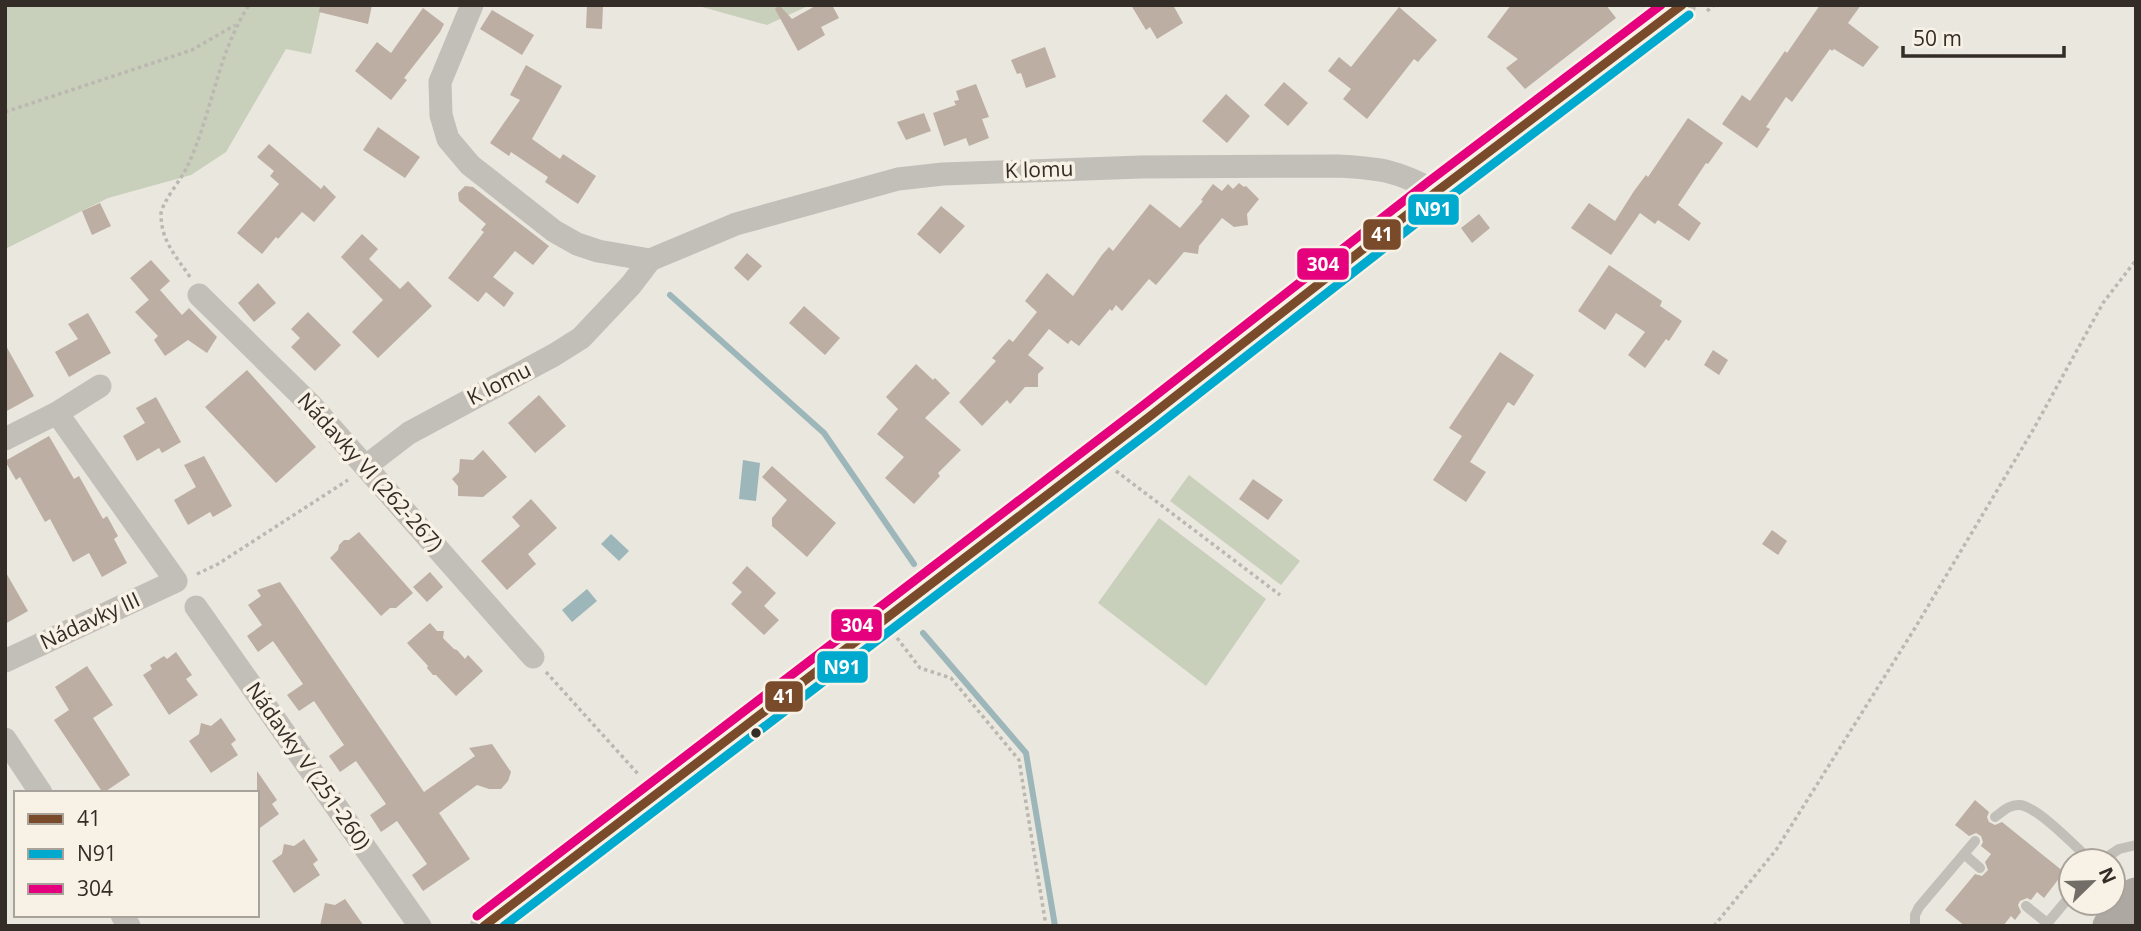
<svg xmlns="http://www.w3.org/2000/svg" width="2141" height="931" viewBox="0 0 2141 931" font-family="'Open Sans',sans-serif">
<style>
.green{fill:#c8cfba}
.water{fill:#9db6b9}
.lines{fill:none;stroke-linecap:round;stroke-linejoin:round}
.stream{stroke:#9db6b9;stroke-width:6}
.building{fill:#bcaea2}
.path{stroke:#bbb7b1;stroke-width:3.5;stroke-dasharray:3.5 3.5;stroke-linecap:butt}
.service{stroke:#c2beb8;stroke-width:10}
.minor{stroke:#c2beb8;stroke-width:23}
.tertiary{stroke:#c2beb8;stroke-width:28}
.trunk{stroke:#ada9a2;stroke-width:37}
.bus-1-casing{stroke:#f7f1e6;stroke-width:14}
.bus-2-casing{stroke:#f7f1e6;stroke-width:14}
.bus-3-casing{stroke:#f7f1e6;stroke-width:14}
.bus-1{stroke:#7a4b2a;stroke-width:9}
.bus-2{stroke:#00a9ce;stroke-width:9}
.bus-3{stroke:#e5007d;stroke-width:9}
.bus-dot{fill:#332c27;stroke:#f7f1e6;stroke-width:2.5}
.labels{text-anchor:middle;stroke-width:7;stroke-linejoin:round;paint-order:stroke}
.street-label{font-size:21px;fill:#332c27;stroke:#f7f1e6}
.line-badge{stroke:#f7f1e6;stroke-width:2.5}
.badge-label{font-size:19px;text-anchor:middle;font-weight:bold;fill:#fff}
</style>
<rect width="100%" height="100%" fill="#eae7df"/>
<!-- green -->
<path class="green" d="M 5,5 L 322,5 L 311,54 L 286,49 L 226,152 L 191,175 L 108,198 L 5,249 Z
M 695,5 L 810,5 L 767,25 Z
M 1189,475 L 1300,561 L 1281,585 L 1170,501 Z
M 1159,518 L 1266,599 L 1206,686 L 1098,603 Z"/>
<!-- water -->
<path class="water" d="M 743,460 L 760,463 L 756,501 L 739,499 Z
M 611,534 L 629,551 L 619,561 L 601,544 Z
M 587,589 L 597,601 L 572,622 L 562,610 Z"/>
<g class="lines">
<!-- stream -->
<path class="stream" d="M 670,295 L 824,433 L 914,564
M 923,633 L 1026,753 L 1055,926"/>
</g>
<!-- building -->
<path class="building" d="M 320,5 L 372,5 L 368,24 L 319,12 Z
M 587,5 L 603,6 L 602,29 L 586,28 Z
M 779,5 L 792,19 L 817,5 L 832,5 L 839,18 L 821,27 L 825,35 L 798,51 L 775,9 Z
M 1131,5 L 1173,5 L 1183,23 L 1157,39 L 1150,27 L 1146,30 Z
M 1511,5 L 1606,5 L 1616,18 L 1525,89 L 1506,68 L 1518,59 L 1487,37 Z
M 1820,5 L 1861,5 L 1848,23 L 1879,47 L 1863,67 L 1834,49 L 1832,51 L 1830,49 L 1792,102 L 1786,97 L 1766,127 L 1770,129 L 1757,148 L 1722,124 L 1742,95 L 1750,101 L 1785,51 L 1787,53 Z
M 1399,7 L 1437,40 L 1418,62 L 1414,59 L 1367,119 L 1343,99 L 1351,89 L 1328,71 L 1339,57 L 1351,67 Z
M 423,8 L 444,24 L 440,32 L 404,78 L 407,80 L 391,100 L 355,71 L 377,42 L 391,53 Z
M 492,10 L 534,35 L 522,55 L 480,29 Z
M 1045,47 L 1056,77 L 1026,88 L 1021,73 L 1017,74 L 1011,60 Z
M 526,65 L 562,86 L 532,139 L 560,159 L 563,154 L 596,176 L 578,204 L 545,182 L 548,177 L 511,152 L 509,156 L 490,143 L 520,100 L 510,95 Z
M 1284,82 L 1308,103 L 1288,126 L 1264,105 Z
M 976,84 L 989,117 L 982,119 L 989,138 L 969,146 L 966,138 L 944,146 L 933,113 L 956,105 L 954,101 L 959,100 L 956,91 Z
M 1226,94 L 1250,116 L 1227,143 L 1202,121 Z
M 924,113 L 931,131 L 906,140 L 897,122 Z
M 1688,118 L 1723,143 L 1708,164 L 1706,163 L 1678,205 L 1701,223 L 1689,241 L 1658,220 L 1655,224 L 1640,213 L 1611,255 L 1571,228 L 1589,203 L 1615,221 L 1634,191 L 1646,175 L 1648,177 Z
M 378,127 L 420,157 L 405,178 L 363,150 Z
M 269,144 L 321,189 L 324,185 L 336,197 L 314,222 L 302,212 L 278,239 L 276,237 L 262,254 L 237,233 L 279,184 L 270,176 L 274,171 L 257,157 Z
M 1239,183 L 1244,187 L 1246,186 L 1259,199 L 1247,214 L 1248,225 L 1234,227 L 1222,218 L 1199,246 L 1198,254 L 1184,252 L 1156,285 L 1149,279 L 1122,311 L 1116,305 L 1112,311 L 1110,309 L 1079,346 L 1071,340 L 1068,344 L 1049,329 L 1028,355 L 1044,368 L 1038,374 L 1038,387 L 1025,387 L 1010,404 L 1007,400 L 982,426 L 959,402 L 996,361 L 992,358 L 1009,339 L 1013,342 L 1037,312 L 1025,301 L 1047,273 L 1073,296 L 1102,255 L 1109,247 L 1113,251 L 1150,204 L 1180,228 L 1203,201 L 1201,200 L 1213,184 L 1222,191 L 1228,184 L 1233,189 Z
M 465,186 L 473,187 L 549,246 L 533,265 L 515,251 L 493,277 L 514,293 L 504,307 L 486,292 L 478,302 L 448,278 L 484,232 L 481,230 L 486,224 L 459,201 L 458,193 Z
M 100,203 L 111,226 L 92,235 L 82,211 Z
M 941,206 L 965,226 L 940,254 L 917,234 Z
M 1479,214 L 1490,228 L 1472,243 L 1461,228 Z
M 362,234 L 378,249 L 369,259 L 400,289 L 408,281 L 432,306 L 378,358 L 352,332 L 383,300 L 341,257 Z
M 747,253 L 762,266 L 748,281 L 734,268 Z
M 151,260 L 170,281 L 149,300 L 130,278 Z
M 1609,265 L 1662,301 L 1660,306 L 1682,321 L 1669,341 L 1666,339 L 1645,368 L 1628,355 L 1645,332 L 1616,313 L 1605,330 L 1578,311 Z
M 258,283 L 276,303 L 254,322 L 238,303 Z
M 160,290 L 182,315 L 189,308 L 217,337 L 207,353 L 188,340 L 165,356 L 154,340 L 158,336 L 135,312 Z
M 804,306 L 840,338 L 825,355 L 789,323 Z
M 308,312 L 341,345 L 315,371 L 291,347 L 300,338 L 291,329 Z
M 88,313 L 111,353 L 69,377 L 55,352 L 78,339 L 68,324 Z
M 5,344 L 34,396 L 5,412 Z
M 1713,350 L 1728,360 L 1719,375 L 1704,365 Z
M 1500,352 L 1534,375 L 1514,406 L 1508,402 L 1470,462 L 1486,472 L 1466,502 L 1433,480 L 1462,436 L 1449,428 Z
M 916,364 L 933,380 L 935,378 L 950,393 L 925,418 L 961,450 L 938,473 L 940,476 L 914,504 L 885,478 L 904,457 L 877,434 L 898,409 L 886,397 Z
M 247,370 L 316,447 L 276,483 L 205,407 Z
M 539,395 L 566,426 L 535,453 L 508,423 Z
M 156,397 L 181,442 L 162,453 L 159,448 L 137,461 L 123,436 L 145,423 L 136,408 Z
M 49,436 L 74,479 L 79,476 L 103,519 L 107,516 L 118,536 L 114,539 L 127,563 L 102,577 L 89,553 L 73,562 L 50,519 L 45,522 L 20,477 L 16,480 L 5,461 Z
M 483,450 L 507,477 L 483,497 L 458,496 L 458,486 L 452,479 L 459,472 L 460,459 L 473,460 Z
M 204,456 L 232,506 L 213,517 L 210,512 L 188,525 L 174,500 L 196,487 L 184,465 Z
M 772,466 L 836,523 L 807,557 L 772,526 L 772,518 L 787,500 L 762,477 Z
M 1253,479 L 1283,500 L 1268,520 L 1239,499 Z
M 531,499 L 557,528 L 528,554 L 536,564 L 507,590 L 481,561 L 520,526 L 512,517 Z
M 1772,530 L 1787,541 L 1778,555 L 1762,544 Z
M 359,532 L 413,593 L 396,608 L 390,608 L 381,616 L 330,558 L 338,550 L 339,545 L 344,540 L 349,540 Z
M 747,566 L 776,593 L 764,606 L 779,620 L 764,635 L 731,604 L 742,592 L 732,583 Z
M 5,571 L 28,611 L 5,624 Z
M 430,572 L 443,587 L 427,602 L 413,587 Z
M 280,582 L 424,792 L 475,756 L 469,748 L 492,744 L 511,772 L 508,781 L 501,789 L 489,789 L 477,785 L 439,813 L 470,859 L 423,891 L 412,875 L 427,864 L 397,821 L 381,832 L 370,815 L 386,804 L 356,761 L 340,772 L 329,756 L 344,745 L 314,701 L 299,711 L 287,695 L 303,684 L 273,641 L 258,652 L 247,636 L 262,625 L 248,605 L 261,596 L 257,590 Z
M 430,623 L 437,631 L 444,631 L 443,638 L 454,649 L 457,650 L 465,659 L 468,655 L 483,671 L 456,696 L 436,675 L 433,675 L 427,668 L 428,666 L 407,643 Z
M 176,652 L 192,675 L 186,679 L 198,695 L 169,715 L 143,675 L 152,669 L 150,665 L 164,656 L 167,659 Z
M 87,666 L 113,705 L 93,718 L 130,775 L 103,793 L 54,720 L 69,710 L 55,687 Z
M 221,718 L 236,740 L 231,744 L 238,755 L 211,773 L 189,741 L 199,734 L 201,723 L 211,726 Z
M 257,771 L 277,800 L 272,804 L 279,814 L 257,830 Z
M 1975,800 L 1989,812 L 1987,817 L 1989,822 L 1995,825 L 2002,822 L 2064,872 L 2044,898 L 2037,892 L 2031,900 L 2027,898 L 2020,901 L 2018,905 L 2021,912 L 2015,920 L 2011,916 L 2003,926 L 1965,926 L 1945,910 L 1975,874 L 1982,876 L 1988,870 L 1985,862 L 1991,854 L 1981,846 L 1983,842 L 1981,836 L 1976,833 L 1969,836 L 1955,825 Z
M 304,839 L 318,860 L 313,864 L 320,875 L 294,893 L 272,861 L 282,854 L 284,844 L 294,846 Z
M 345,899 L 364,926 L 320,926 L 325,903 L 335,905 Z"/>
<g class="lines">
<!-- path -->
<path class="path" d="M 1707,11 L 1714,5
M 5,112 L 192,50 L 235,25
M 190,277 C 176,256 161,241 161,214 C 162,202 181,180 187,167 C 212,115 217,54 249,5
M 1116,471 L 1280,595
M 197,574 L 218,564 L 348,480
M 897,638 L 920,668 L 951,678 L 1019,760 L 1046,926
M 546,672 L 639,775
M 1714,926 L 1776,850 L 1915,628 L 2033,430 L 2103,303 L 2136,260"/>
<!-- service -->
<path class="service" d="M 1995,817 C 2003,811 2010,804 2020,805 C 2038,807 2077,848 2091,861
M 1964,854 L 1980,868
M 2101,861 L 2119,849 L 2136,845
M 2026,906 L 2047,923
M 1915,926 L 1915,915 L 1919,907 L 1975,841
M 2045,926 L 2071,895"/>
<!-- minor -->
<path class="minor" d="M 472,5 L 440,82 L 441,115 L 448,139 L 470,165 L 554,231 L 577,244 L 598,251 L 650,260
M 199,295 L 312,406 L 533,657
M 5,439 L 57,413 L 100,386
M 366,466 L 409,433 L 554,355 L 581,338 L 631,285 L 650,260 L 736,224 L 898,179 L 943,174 L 1141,167 L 1338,166 C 1380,168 1399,171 1436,192
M 196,607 L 420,926
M 5,661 L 176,581 L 57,413
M 5,739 L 41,793
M 122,915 L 129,926"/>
<!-- tertiary -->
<path class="tertiary" d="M 484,926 L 1149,417 L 1436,192 L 1682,5"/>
<!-- trunk -->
<path class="trunk" d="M 2111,926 L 2136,896"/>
<defs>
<path id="bus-1" d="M 484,926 L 1149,417 L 1436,192 L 1682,5"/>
<path id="bus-2" d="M 504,926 L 1156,427 L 1443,202 L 1689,15"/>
<path id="bus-3" d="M 477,916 L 1141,407 L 1428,182 L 1661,5"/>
</defs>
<!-- bus-1 casing -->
<use href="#bus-1" class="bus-1-casing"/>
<!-- bus-2 casing -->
<use href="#bus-2" class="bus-2-casing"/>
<!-- bus-3 casing -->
<use href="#bus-3" class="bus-3-casing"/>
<!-- bus-1 -->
<use href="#bus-1" class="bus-1"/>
<!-- bus-2 -->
<use href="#bus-2" class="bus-2"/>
<!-- bus-3 -->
<use href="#bus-3" class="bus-3"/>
</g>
<!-- markers -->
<circle class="bus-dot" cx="756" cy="733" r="6"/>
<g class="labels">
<!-- street labels -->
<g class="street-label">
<text transform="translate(1039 170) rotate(-2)" y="7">K lomu</text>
<text transform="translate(499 384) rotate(-27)" y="7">K lomu</text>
<text transform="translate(370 472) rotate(48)" y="7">Nádavky VI (262-267)</text>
<text transform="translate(90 621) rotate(-25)" y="7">Nádavky III</text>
<text transform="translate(308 766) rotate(55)" y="7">Nádavky V (251-260)</text>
</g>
</g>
<g class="line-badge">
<rect x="1407" y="193" width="53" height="33" rx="7" fill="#00a9ce"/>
<rect x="1362" y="218" width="40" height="33" rx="7" fill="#7a4b2a"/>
<rect x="1296" y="247" width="54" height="34" rx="7" fill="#e5007d"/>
<rect x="830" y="608" width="53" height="34" rx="7" fill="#e5007d"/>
<rect x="816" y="650" width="53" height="34" rx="7" fill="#00a9ce"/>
<rect x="764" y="680" width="40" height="33" rx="7" fill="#7a4b2a"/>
</g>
<g class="badge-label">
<text x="1433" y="216">N91</text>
<text x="1382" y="241">41</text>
<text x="1323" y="271">304</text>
<text x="857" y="632">304</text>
<text x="842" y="674">N91</text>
<text x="784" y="703">41</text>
</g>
<!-- border -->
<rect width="2141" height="931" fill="none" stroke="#332c27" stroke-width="14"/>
<!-- legend -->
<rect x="14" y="791" width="245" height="126" fill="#f7f1e6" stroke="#a9a29a" stroke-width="2"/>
<rect x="28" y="814" width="35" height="10" fill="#7a4b2a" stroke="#a9a29a" stroke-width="2"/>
<text x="77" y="826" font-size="21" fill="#332c27">41</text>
<rect x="28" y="849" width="35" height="10" fill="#00a9ce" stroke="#a9a29a" stroke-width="2"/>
<text x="77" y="861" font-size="21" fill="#332c27">N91</text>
<rect x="28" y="884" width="35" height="10" fill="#e5007d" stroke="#a9a29a" stroke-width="2"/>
<text x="77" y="896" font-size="21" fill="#332c27">304</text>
<!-- north arrow -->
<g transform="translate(2092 882) rotate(67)"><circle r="33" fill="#f7f1e6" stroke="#a9a29a" stroke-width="2"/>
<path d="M0-5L12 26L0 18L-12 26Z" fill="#736d67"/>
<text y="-10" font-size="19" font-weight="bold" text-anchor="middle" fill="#332c27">N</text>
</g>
<!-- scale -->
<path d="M1903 46v10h161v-10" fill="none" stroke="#332c27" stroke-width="3.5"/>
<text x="1913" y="46" font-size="21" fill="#332c27" stroke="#f7f1e6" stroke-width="5" paint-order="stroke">50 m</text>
</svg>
